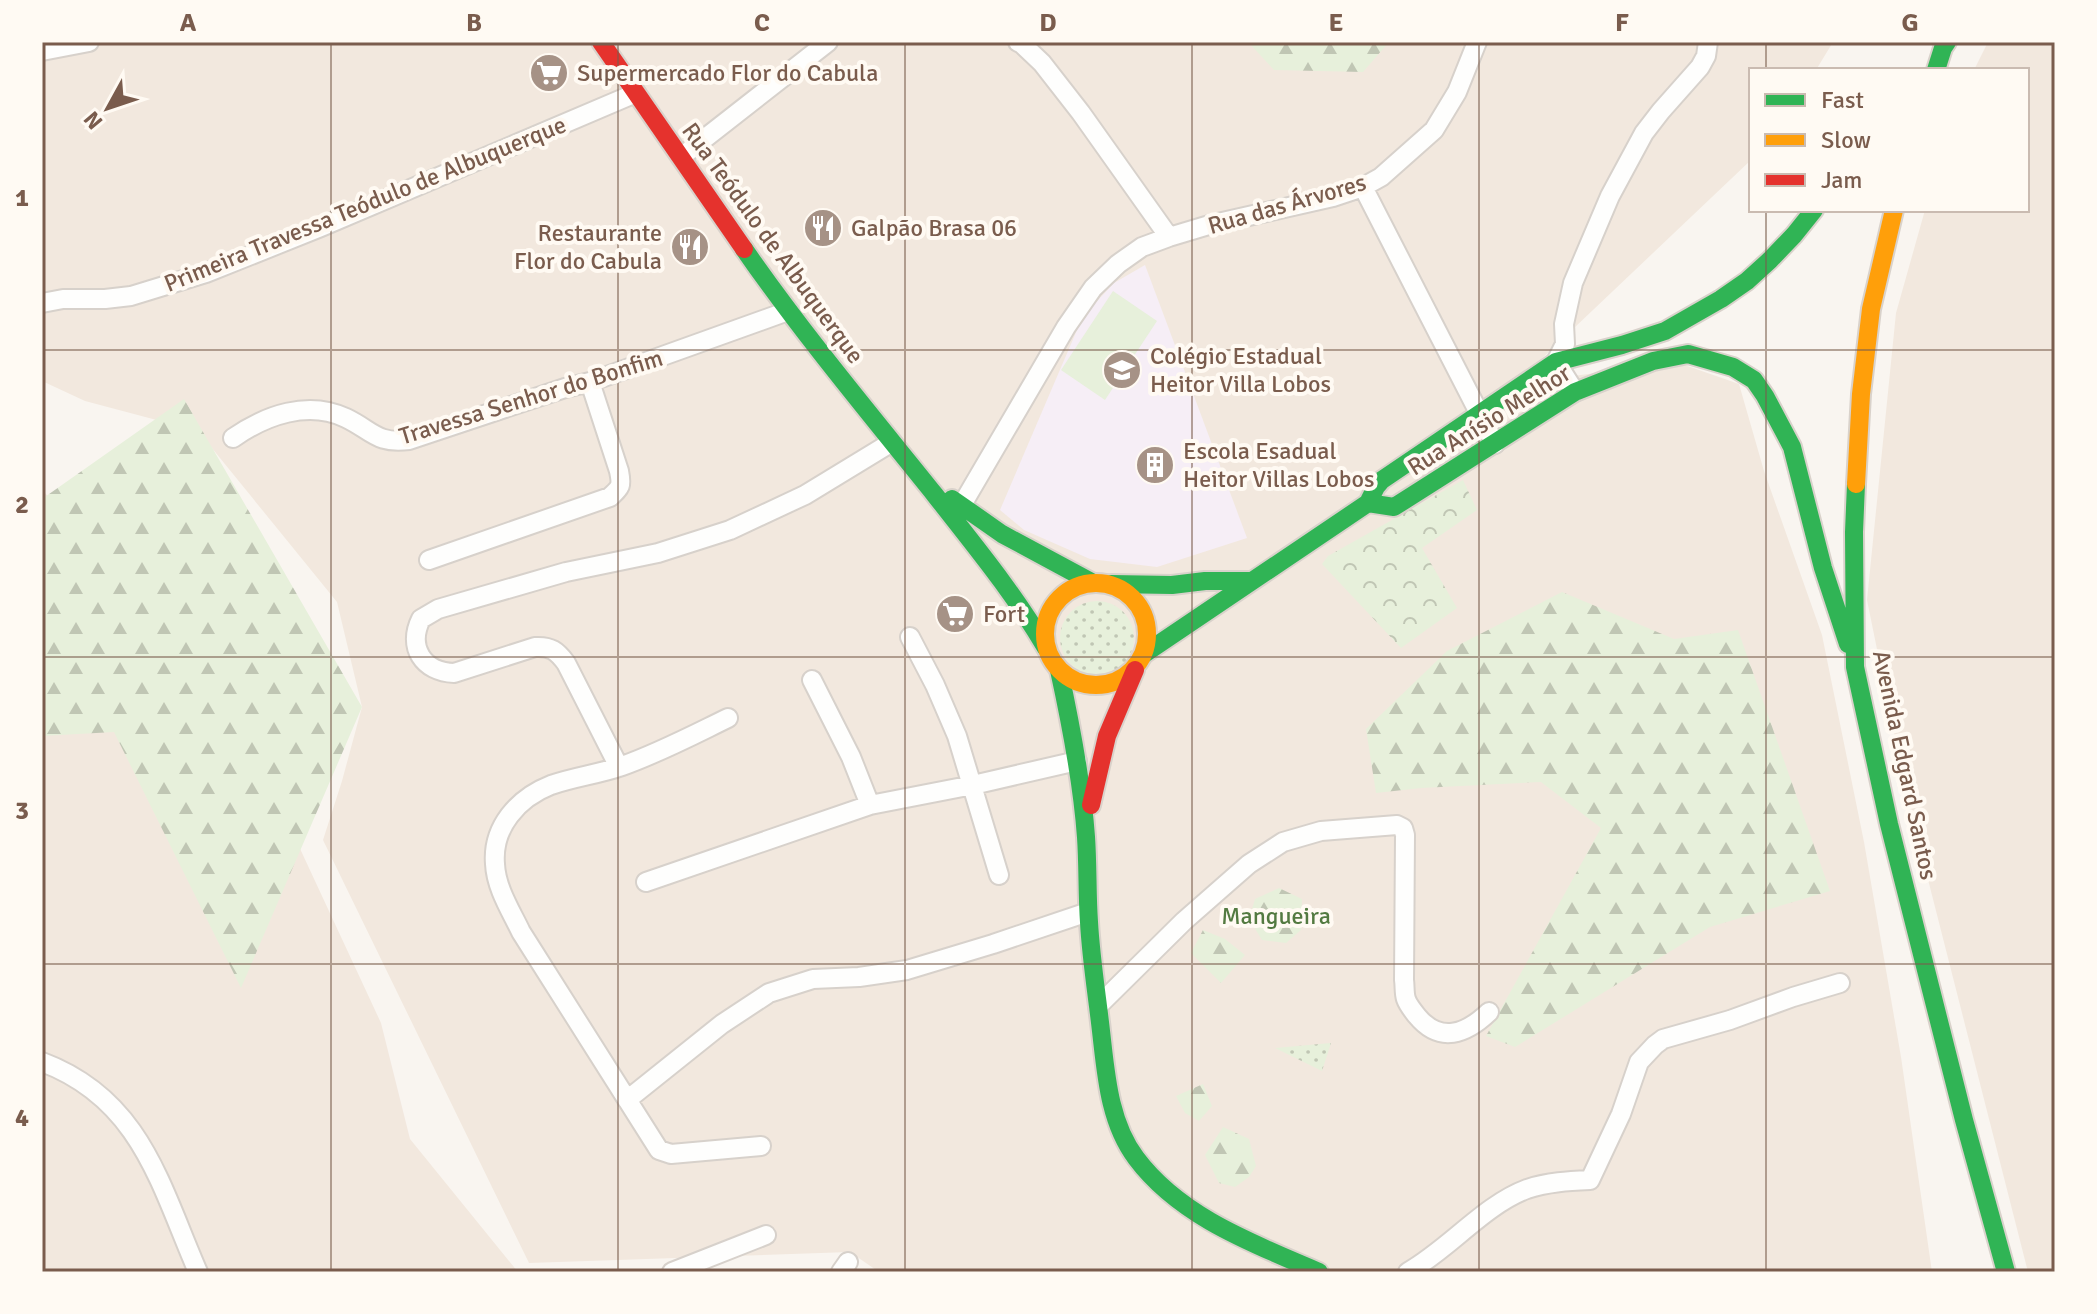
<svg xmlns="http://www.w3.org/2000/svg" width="2097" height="1314" viewBox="0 0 2097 1314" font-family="Signika,sans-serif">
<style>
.residential{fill:#f2e8de}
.education{fill:#f6eef6}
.grass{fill:url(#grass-dots)}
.forest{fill:url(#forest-firs)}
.park{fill:url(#park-crowns)}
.pitch{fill:#e7f0db}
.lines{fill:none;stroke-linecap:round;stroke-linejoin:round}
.street-casing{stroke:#d7d1cb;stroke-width:22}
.fast-casing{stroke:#d9d2cb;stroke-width:22}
.slow-casing{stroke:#d9d2cb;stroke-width:22}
.jam-casing{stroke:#d9d2cb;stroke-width:22}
.street{stroke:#fefefd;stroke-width:18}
.fast{stroke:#30b455;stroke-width:18}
.slow{stroke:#ff9f0a;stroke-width:18}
.jam{stroke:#e5322d;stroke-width:18}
.grid{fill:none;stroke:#7a5c4d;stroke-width:2;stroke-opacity:0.55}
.labels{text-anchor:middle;stroke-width:8;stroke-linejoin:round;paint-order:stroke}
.poi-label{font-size:24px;fill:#7a5c4d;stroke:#fffaf3;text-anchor:start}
.street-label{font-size:24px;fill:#7a5c4d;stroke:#fffaf3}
.park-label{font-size:24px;fill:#537a41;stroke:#fffaf3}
.neatline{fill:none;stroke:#7a5c4d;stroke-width:3}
.grid-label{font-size:26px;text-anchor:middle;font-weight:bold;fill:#7a5c4d}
</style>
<defs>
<pattern id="grass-dots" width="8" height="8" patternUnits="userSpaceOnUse" patternTransform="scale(2)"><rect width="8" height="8" fill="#e7f0db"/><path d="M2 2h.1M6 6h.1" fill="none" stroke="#c0c6b4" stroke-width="1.8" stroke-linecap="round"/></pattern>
<pattern id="forest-firs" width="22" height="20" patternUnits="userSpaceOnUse" patternTransform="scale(2)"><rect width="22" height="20" fill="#e7f0db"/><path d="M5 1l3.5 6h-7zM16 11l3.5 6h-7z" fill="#c0c6b4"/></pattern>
<pattern id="park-crowns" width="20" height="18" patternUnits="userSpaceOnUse" patternTransform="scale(2)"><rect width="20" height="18" fill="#e7f0db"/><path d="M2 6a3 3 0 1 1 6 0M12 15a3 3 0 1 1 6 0" fill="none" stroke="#c0c6b4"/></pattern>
</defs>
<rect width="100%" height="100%" fill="#f9f5f0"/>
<!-- residential -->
<path class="residential" d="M 42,42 L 1833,42 L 1816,70 L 1751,70 L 1751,160 L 1515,384 L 1676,362 L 1739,384 L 1764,471 L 1822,635 L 1864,842 L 1901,1057 L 1932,1272 L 879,1272 L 850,1252 L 529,1263 L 323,840 L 342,781 L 362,707 L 337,602 L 198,431 L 85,401 L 42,381 Z
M 1988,42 L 2055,42 L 2055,1272 L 2028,1272 L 1907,797 L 1867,600 L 1896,313 L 1925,210 L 2027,210 L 2027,70 L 1974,70 Z
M 42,490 L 161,613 L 263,769 L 381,1023 L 410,1139 L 518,1272 L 42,1272 Z"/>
<!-- education -->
<path class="education" d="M 1145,265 L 1247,538 L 1157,567 L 1090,559 L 1024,530 L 1000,510 L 1083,316 L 1114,283 Z"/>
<!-- grass -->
<path class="grass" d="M1060 638a37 37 0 1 1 74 0a37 37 0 1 1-74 0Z
M 1331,1043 L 1322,1071 L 1275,1048 Z"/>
<!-- forest -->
<path class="forest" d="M 1248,42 L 1389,42 L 1363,72 L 1274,70 Z
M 184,399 L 362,707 L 241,988 L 114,732 L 42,736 L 42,499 Z
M 1562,592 L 1674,639 L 1738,630 L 1830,891 L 1710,927 L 1515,1047 L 1486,1036 L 1601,828 L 1541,782 L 1421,788 L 1376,793 L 1366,729 L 1447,651 Z
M 1279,888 L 1302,899 L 1301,930 L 1286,943 L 1262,940 L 1249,919 L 1255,899 Z
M 1203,930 L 1225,939 L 1245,955 L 1221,983 L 1191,953 Z
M 1203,1084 L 1212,1106 L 1199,1121 L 1185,1113 L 1176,1096 Z
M 1223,1127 L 1249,1139 L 1256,1166 L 1249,1177 L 1235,1187 L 1219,1183 L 1205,1155 Z"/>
<!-- park -->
<path class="park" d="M 1463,480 L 1477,510 L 1422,548 L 1457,608 L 1401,648 L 1322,564 L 1328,556 Z"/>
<!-- pitch -->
<path class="pitch" d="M 1113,291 L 1157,321 L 1105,400 L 1061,370 Z"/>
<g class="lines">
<defs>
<path id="street" d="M 1018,42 L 1022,44 L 1042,63 L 1081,113 L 1169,237
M 42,51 L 89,42
M 681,157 L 828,42
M 1363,187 L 1495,444
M 42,303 L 63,299 L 105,299 L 131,296 L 206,273 L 321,227 L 636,93
M 1575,392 L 1556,362 L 1565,344 L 1564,324 L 1573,283 L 1610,196 L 1644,133 L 1661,111 L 1700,67 L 1706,56 L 1708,42
M 233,438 C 266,415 308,400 346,418 C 373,431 376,444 409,440 L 565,388 L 590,382 L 788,311
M 956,515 L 1066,327 L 1093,288 L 1118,264 L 1142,247 L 1169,237 L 1209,225 L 1333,197 L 1363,187 L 1381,177 L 1434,130 L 1457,92 L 1477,42
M 429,560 L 610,497 C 621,487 622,486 619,471 L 590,382
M 910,637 L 935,685 L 957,736 L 999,875
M 812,680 L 851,757 L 870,805
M 728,718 C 693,735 659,753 622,766 C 599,774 574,777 551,785 C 518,798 492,827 495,864 C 496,888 511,911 521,932 L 659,1150 L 671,1154 L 761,1146
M 619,767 L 566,663 C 557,651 551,646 535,647 L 454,673 C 423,672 407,647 421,619 L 438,609 L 566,572 L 658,553 L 730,530 L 805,495 L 892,442
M 646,882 L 870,805 L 973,785 L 1077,761
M 1098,1006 L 1184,921 L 1249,864 L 1283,842 L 1321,831 L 1397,825 L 1403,828 L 1405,835 L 1404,980 C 1405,986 1404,993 1406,999 C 1408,1005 1413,1011 1417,1016 C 1440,1044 1466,1034 1489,1012
M 42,1062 C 141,1099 160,1185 198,1272
M 627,1100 L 722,1024 L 769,993 L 813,979 L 859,977 L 907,970 L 993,944 L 1088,912
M 672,1272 L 766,1235
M 841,1272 L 848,1262
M 1408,1272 C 1449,1249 1484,1205 1527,1189 C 1548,1182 1569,1181 1590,1180 L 1621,1114 L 1639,1062 L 1655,1045 L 1663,1039 L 1730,1020 L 1793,997 L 1840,983"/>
<path id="fast" d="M 1936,70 L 1943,48 L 1947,42
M 744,249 C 803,334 870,414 935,495 C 974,545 1014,593 1046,648
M 1856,484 L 1854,532 L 1855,667 L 1889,824 L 1964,1120 L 2006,1272
M 952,499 L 1002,534 L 1093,583
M 1368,503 L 1394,507 L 1575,392 L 1653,361 L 1688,354 L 1733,367 L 1754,380 L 1765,396 L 1792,447 L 1823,568 L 1848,644
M 1111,584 L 1172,585 L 1205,581 L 1252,581
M 1144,654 L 1368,503 L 1376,487 L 1382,480 L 1556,362 L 1622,345 L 1665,331 L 1721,299 L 1747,281 L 1770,260 L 1794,235 L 1814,210
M 1059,670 C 1071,725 1082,781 1086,837 C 1088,866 1087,894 1089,922 C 1091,959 1097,995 1101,1031 C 1106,1074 1109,1122 1136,1158 C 1180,1217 1254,1244 1319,1272"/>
<path id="slow" d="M 1856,484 L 1861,394 L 1871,309 L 1894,210
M1045 634a51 51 0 1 1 102 0a51 51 0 1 1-102 0Z"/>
<path id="jam" d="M 601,42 L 744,249
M 1091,805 L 1107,736 L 1135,670"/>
</defs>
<!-- street casing -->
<use href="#street" class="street-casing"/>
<!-- fast casing -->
<use href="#fast" class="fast-casing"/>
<!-- slow casing -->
<use href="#slow" class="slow-casing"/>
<!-- jam casing -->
<use href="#jam" class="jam-casing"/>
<!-- street -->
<use href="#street" class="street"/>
<!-- fast -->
<use href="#fast" class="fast"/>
<!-- slow -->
<use href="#slow" class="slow"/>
<!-- jam -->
<use href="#jam" class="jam"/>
</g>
<!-- grid -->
<path class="grid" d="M 331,42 L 331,1272M 618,42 L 618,1272M 905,42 L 905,1272M 1192,42 L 1192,1272M 1479,42 L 1479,1272M 1766,42 L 1766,70M 1766,210 L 1766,1272M 42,350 L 2055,350M 42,657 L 2055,657M 42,964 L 2055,964"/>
<!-- icons -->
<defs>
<symbol id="supermarket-disc" viewBox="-11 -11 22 22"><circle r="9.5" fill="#a69286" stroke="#fffaf3"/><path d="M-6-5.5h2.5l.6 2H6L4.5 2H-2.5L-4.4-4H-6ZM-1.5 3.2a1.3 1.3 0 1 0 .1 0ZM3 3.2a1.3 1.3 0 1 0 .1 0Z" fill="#fff"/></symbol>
<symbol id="restaurant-disc" viewBox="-11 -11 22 22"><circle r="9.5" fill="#a69286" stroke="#fffaf3"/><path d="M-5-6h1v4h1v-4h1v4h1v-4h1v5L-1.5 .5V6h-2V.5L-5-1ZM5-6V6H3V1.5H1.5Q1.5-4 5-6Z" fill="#fff"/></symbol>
<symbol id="school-disc" viewBox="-11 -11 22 22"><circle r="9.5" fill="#a69286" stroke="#fffaf3"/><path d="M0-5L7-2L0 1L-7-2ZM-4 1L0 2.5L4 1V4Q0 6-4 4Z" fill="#fff"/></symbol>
<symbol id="building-disc" viewBox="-11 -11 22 22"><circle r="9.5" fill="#a69286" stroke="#fffaf3"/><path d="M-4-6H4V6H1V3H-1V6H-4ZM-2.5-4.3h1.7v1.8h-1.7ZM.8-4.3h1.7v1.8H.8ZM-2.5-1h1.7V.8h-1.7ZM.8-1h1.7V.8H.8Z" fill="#fff"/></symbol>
</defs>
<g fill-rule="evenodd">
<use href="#supermarket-disc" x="527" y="51" width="44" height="44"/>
<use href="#restaurant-disc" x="801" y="206" width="44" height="44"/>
<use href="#restaurant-disc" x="668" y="225" width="44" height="44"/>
<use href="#school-disc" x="1100" y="348" width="44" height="44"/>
<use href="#building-disc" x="1133" y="443" width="44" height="44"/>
<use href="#supermarket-disc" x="933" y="592" width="44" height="44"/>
</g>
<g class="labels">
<!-- poi labels -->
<g class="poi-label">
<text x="577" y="81">Supermercado Flor do Cabula</text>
<text x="851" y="236">Galpão Brasa 06</text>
<text x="662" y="241" text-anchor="end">Restaurante<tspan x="662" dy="28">Flor do Cabula</tspan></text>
<text x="1150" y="364">Colégio Estadual<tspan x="1150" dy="28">Heitor Villa Lobos</tspan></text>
<text x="1183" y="459">Escola Esadual<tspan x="1183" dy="28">Heitor Villas Lobos</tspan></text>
<text x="983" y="622">Fort</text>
</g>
<!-- street labels -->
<g class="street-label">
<text transform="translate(365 204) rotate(-22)" y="8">Primeira Travessa Teódulo de Albuquerque</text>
<text transform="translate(1287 204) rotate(-16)" y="8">Rua das Árvores</text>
<text transform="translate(773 243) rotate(54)" y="8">Rua Teódulo de Albuquerque</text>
<text transform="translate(531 397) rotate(-17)" y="8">Travessa Senhor do Bonfim</text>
<text transform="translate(1489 420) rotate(-32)" y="8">Rua Anísio Melhor</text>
<text transform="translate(1905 765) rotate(78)" y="8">Avenida Edgard Santos</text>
</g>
<!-- park labels -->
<g class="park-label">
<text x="1276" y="924">Mangueira</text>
</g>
</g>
<!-- border -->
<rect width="2097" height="1314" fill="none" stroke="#fffaf3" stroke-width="88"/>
<!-- legend -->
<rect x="1749" y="68" width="280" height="144" fill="#fffaf3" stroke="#cabbb1" stroke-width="2"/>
<rect x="1765" y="94" width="40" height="12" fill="#30b455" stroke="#cabbb1" stroke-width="2"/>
<text x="1821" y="108" font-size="24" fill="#7a5c4d">Fast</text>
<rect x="1765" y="134" width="40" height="12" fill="#ff9f0a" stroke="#cabbb1" stroke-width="2"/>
<text x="1821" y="148" font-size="24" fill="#7a5c4d">Slow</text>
<rect x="1765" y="174" width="40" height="12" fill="#e5322d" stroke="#cabbb1" stroke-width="2"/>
<text x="1821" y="188" font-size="24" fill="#7a5c4d">Jam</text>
<!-- north arrow -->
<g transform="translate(108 108) rotate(230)" stroke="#fffaf3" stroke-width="6" paint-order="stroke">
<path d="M0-6L14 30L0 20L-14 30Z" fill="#7a5c4d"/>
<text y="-12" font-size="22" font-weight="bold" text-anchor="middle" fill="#7a5c4d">N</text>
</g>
<rect x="44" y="44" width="2009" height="1226" class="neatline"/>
<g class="grid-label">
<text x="188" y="31">A</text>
<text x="474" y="31">B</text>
<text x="762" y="31">C</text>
<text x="1048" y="31">D</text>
<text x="1336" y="31">E</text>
<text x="1622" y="31">F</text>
<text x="1910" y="31">G</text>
<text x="22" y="206">1</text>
<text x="22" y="513">2</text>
<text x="22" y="819">3</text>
<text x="22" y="1126">4</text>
</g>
</svg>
